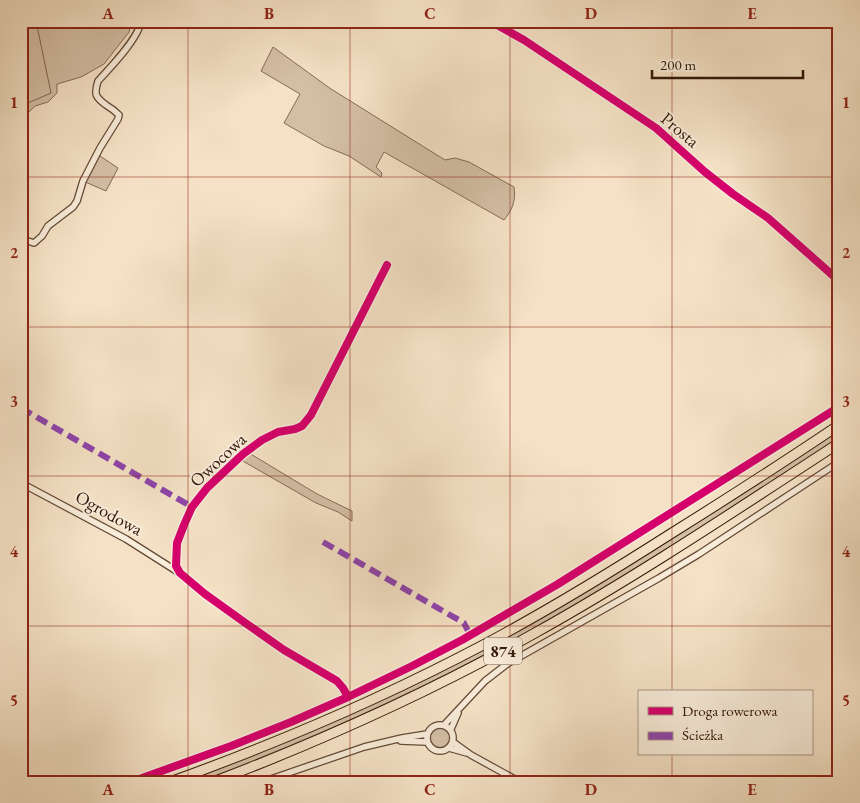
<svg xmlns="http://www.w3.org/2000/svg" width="860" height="803" viewBox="0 0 860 803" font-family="'EB Garamond',serif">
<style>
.green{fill:#d4bfa5;stroke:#846b56}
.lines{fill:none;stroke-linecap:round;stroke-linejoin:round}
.stream{stroke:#806752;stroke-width:1}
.minor-casing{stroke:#644a36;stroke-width:8}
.primary-casing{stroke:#331706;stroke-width:11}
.minor{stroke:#f8ecda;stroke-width:5.5}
.primary{stroke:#f5e2c6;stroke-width:9}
.quiet{stroke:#8e44ad;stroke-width:6;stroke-dasharray:12 6;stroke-linecap:butt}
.cycleway-casing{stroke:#f8ecda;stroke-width:11}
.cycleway{stroke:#d6006c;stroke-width:8}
.grid{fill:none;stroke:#8f2418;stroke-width:1;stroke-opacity:0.55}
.labels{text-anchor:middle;stroke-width:4;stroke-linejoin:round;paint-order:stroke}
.shield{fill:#f8ecda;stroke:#6e5746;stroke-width:1}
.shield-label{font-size:16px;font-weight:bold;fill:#331706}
.street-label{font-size:18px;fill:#331706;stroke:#f8ecda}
.neatline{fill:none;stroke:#8f2418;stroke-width:2}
.grid-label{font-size:16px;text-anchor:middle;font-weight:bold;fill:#8f2418}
</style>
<rect width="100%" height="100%" fill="#f5e2c6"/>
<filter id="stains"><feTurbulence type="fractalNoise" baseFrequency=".004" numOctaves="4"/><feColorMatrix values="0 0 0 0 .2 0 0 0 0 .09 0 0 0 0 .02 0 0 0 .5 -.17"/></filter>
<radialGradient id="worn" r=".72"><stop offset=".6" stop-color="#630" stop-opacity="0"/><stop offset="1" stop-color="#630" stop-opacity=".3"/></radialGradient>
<!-- green -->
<path class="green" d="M 21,21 L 132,21 L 129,32 L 104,64 L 81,77 L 57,84 L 57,93 L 48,102 L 35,106 L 26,115 L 21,106 Z
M 273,47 L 331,89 L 445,160 L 455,158 L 469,162 L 514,187 C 516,200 513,209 504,220 L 384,152 L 376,167 L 382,173 L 381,177 L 349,156 L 324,146 L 284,123 L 300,94 L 261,71 Z
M 97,154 L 118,168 L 106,191 L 83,181 Z
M 839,430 L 839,440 L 654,559 L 533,631 L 406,697 L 243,767 L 204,782 L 179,782 L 450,666 Z
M 249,453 L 317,494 L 352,511 L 352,521 L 338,512 L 316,503 L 241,460 Z
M430 738a10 10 0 1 1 20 0a10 10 0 1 1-20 0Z"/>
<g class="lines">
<!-- stream -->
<path class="stream" d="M 21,106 L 51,93 L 36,21"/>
<defs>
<path id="minor" d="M 490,21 L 524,40 L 656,128 L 705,172 L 733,194 L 768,218 L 820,264 L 839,281
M 21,238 L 28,241 L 34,243 L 42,236 L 48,226 L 73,207 L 77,201 L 83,181 L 100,148 L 118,119 L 119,115 C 115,111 111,108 106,105 C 95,97 94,94 98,81 C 110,68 139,38 141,21
M 21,483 L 126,539 L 178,572
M 348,697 L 343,688 L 337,681 L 284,650 L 244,622 L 205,594 L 180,573 L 176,566 L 177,543 L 184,525 L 192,507 L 207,488 L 243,454 L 262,440 L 278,432 L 295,429 L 302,426 L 311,415 L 387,265
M427 738a13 13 0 1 1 26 0a13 13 0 1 1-26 0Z
M 444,725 L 485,681 L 507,664 L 659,578 L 699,554 L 839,462
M 451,729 L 458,713
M 401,741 L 427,742
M 453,742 L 471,755 L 520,782
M 449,748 L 467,753
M 131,782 L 231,746 L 291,722 L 348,697 L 412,666 L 462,640 L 558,584 L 839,407
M 262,782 L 364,747 L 402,738 L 427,734"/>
<path id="primary" d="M 170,782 C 278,743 383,698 485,644 C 549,610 611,572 672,533 C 728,498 784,462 839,425
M 213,782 C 323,740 432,691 535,633 C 639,575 739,508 839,443"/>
</defs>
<!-- minor casing -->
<use href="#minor" class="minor-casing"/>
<!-- primary casing -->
<use href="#primary" class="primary-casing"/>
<!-- minor -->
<use href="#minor" class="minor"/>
<!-- primary -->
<use href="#primary" class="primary"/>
<!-- quiet -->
<path class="quiet" d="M 21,408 L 192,507
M 323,542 L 464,623 L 470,635"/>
<defs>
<path id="cycleway" d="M 490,21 L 524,40 L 656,128 L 705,172 L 733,194 L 768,218 L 820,264 L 839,281
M 348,697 L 343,688 L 337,681 L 284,650 L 244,622 L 205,594 L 180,573 L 176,566 L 177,543 L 184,525 L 192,507 L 207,488 L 243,454 L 262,440 L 278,432 L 295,429 L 302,426 L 311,415 L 387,265
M 131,782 L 231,746 L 291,722 L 348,697 L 412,666 L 462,640 L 558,584 L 839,407"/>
</defs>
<!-- cycleway casing -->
<use href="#cycleway" class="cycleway-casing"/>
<!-- cycleway -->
<use href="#cycleway" class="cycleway"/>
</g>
<!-- grid -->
<path class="grid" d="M 188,21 L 188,782M 350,21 L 350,782M 510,21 L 510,782M 672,21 L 672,692M 21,177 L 839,177M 21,327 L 839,327M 21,476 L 839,476M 21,626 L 839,626M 672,754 L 672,782"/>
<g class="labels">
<!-- shield labels -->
<rect class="shield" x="484" y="637.5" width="38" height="27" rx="4"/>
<g class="shield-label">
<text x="503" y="657">874</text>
</g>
<!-- street labels -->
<g class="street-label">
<text transform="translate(680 130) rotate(40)" y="6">Prosta</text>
<text transform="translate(218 460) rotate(-43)" y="6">Owocowa</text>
<text transform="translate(109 513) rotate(29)" y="6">Ogrodowa</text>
</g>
</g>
<!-- margin -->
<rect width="860" height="803" fill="none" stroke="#f5e2c6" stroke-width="55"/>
<!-- legend -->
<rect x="638" y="690" width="175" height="65" fill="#f8ecda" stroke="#a99785"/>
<rect x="648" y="707" width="25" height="8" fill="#d6006c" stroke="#a99785"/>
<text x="682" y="716" font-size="15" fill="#331706">Droga rowerowa</text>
<rect x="648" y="732" width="25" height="8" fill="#8e44ad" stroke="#a99785"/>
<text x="682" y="740" font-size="15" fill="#331706">Ścieżka</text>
<!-- scale -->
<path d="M652 70v8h151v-8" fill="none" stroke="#331706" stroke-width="2.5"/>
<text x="660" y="70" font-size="15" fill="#331706" stroke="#f8ecda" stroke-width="4" paint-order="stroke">200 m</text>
<rect x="28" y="28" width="804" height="748" class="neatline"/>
<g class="grid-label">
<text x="108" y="19">A</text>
<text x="269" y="19">B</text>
<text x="430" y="19">C</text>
<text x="591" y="19">D</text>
<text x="752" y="19">E</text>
<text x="14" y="108">1</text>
<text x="846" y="108">1</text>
<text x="14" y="258">2</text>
<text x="846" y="258">2</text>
<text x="14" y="407">3</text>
<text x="846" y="407">3</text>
<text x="14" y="557">4</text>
<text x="846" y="557">4</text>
<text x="14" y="706">5</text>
<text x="846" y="706">5</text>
<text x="108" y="795">A</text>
<text x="269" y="795">B</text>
<text x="430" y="795">C</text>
<text x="591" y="795">D</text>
<text x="752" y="795">E</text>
</g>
<rect width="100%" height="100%" filter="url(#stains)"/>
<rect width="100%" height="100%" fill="url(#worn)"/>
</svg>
